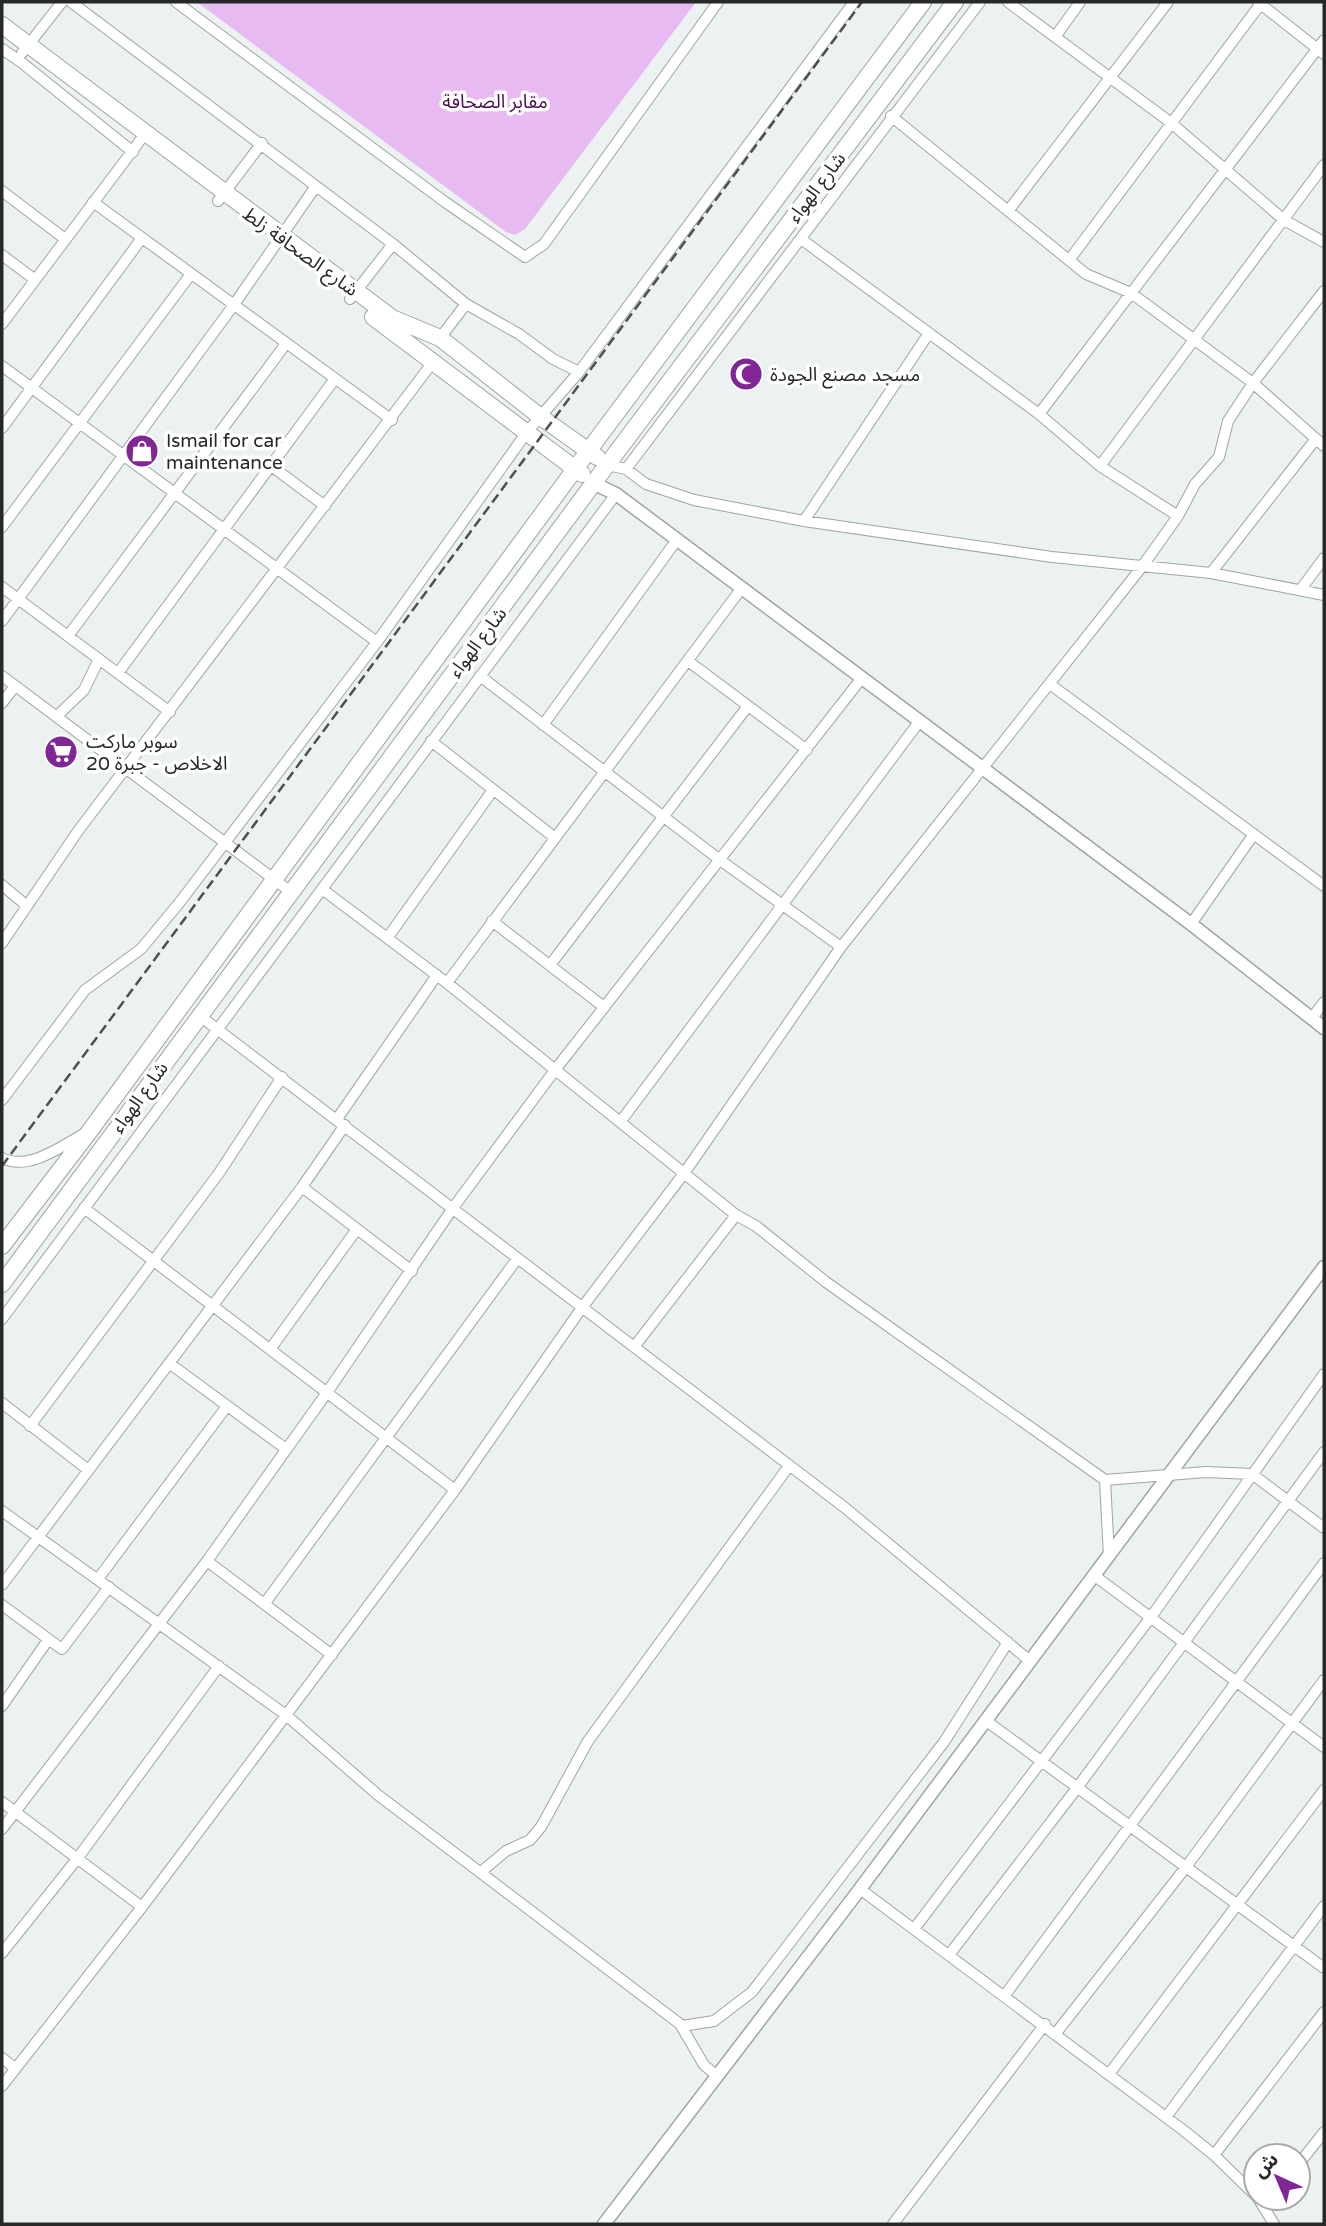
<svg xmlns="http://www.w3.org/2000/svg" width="1326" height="2226" viewBox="0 0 1326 2226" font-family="'Varela Round','Noto Sans Arabic',sans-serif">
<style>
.green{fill:#e7baf2}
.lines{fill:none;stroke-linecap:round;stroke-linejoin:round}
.minor-casing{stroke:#9ea5a4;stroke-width:12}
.tertiary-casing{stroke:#9ea5a4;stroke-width:15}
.trunk-casing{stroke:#9ea5a4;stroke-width:18}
.minor{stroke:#fff;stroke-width:10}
.tertiary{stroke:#fff;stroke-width:12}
.trunk{stroke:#fff;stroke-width:16}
.rail{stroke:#4d5050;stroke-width:2.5;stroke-dasharray:10 5;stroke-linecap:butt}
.labels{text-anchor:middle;stroke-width:7;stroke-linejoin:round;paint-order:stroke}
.park-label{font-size:19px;fill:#470e54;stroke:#fff}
.street-label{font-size:19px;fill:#272929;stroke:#fff}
.poi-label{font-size:19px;fill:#272929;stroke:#fff;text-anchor:start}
</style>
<rect width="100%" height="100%" fill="#ebf2f1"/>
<!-- green -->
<path class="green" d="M 197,2 L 696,2 L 525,229 L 515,235 L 506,232 Z"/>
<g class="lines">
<defs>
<path id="minor" d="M 71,2 L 393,244 L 466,304 L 519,334 L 553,359 L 579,372
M 176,2 L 445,202 L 525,257 L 544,244 L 718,2
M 1008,2 L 1170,122 L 1284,220 L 1324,242
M 1258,2 L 1324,54
M 1055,37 L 1080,2
M 2,49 L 21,62 L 133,152
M 22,53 L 62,2
M 891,116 L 1086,274 L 1131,293 L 1253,383 L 1324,446
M 2,191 L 65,239
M 218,201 L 262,143
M 93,202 L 392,420
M 1008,211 L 1168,2
M 801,239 L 1039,414 L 1100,466 L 1178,516
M 2,255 L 34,279
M 1070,259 L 1262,2
M 350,299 L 393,244
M 2,324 L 145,134
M 440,338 L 466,304
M 2,366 L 377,642
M 1039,414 L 1324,40
M 2,428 L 142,238
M 270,465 L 325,506
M 607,465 L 626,469 L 646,484 L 694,500 L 804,521 L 1052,557 L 1211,573 L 1324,595
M 1100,466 L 1324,165
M 626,469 L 980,2
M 804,521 L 929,333
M 2,527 L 191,274
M 1211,573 L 1315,440
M 2,587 L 170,712
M 1301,589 L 1324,558
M 2,621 L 233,306 L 316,186
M 68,636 L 285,345
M 688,661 L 807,750
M 118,673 L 334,380
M 2,676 L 291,892
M 480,676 L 720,860 L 841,947
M 1051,685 L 1324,886
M 2,703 L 15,686
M 57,716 L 84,690 L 99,659
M 543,725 L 676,541
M 431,741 L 554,837
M 2,885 L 27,906
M 322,889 L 447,983 L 736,1215 L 756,1226 L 826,1282 L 1105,1480 L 1206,1472 L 1252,1474 L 1324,1528
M 492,921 L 604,1007
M 1191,924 L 1254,834
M 388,937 L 493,790
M 2,943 L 78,831 L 433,362
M 550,965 L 748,706
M 447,983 L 741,589
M 200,1016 L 844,1507 L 1030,1661
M 1312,1018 L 1324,1002
M 2,1100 L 85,990 L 141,949 L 180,902 L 377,642 L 527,432 L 579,372 L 854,2
M 337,1119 L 437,975
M 621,1121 L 919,722
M 2,1158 C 28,1171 59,1148 82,1135
M 302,1187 L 412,1271
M 84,1208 L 455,1490
M 2,1319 L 616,494
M 634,1347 L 736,1215
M 271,1348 L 357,1229
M 169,1363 L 286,1449
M 2,1403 L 87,1469
M 30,1426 L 219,1173 L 282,1077
M 1105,1480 L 1109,1556
M 2,1511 L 286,1715 L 378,1795 L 680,2024 L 704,2065 L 716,2075
M 207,1561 L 332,1655
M 1095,1576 L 1324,1747
M 98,1579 L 227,1406
M 2,1585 L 302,1187 L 345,1125
M 265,1603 L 517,1259
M 2,1605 L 62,1649 L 109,1587
M 2,1706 L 48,1640
M 985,1720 L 1324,1968
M 2,1802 L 142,1907
M 2,1829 L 207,1561 L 328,1391 L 453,1208 L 555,1070 L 861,679
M 482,1871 L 506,1851 L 530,1840 L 541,1827 L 588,1741 L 789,1466
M 860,1889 L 1183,2130 L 1214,2155 L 1256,2196
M 914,1929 L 1151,1617 L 1324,1374
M 2,1953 L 77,1859 L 219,1666
M 949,1955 L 1077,1788 L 1324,1452
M 1005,1995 L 1324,1563
M 682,2026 L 714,2021 L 752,1992 L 944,1742 L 1008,1642
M 1056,2033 L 1186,1867 L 1324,1680
M 2,2058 L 15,2068
M 1109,2074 L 1324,1790
M 2,2086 L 142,1907 L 455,1490 L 581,1309 L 685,1172 L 841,947 L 1141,568 L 1178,516 L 1195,484 L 1219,457 L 1228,421 L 1253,383 L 1324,291
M 1166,2117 L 1324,1906
M 1214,2155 L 1324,2012
M 1298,2165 L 1324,2132
M 1258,2198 L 1274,2224
M 893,2224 L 1045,2024"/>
<path id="tertiary" d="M 595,484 L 616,494 L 1191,924 L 1324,1028
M 604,2224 L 860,1889 L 1324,1267"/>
<path id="trunk" d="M 2,25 L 392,318 L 440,338 L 542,418 L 597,457
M 373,317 L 582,474
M 2,1246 L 89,1132 L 589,450 L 923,2
M 2,1284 L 607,465 L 955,2"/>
</defs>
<!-- minor casing -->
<use href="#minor" class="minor-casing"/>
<!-- tertiary casing -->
<use href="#tertiary" class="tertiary-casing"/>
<!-- trunk casing -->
<use href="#trunk" class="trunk-casing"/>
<!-- minor -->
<use href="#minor" class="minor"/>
<!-- tertiary -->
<use href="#tertiary" class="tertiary"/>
<!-- trunk -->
<use href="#trunk" class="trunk"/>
<!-- rail -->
<path class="rail" d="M 2,1166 L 862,2"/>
</g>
<!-- icons -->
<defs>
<symbol id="mosque-disc" viewBox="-11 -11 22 22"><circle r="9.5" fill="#802795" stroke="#fff"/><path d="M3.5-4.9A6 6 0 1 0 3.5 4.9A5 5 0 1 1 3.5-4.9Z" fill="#fff"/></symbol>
<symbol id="shop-disc" viewBox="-11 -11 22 22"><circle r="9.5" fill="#802795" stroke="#fff"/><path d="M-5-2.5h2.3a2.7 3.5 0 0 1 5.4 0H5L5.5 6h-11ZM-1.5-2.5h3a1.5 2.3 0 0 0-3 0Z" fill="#fff"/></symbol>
<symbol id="supermarket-disc" viewBox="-11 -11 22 22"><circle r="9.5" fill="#802795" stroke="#fff"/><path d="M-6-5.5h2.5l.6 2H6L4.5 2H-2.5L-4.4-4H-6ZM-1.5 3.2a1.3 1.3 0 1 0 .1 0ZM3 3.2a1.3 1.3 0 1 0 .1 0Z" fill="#fff"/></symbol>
</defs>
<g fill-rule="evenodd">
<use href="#mosque-disc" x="727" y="355" width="38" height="38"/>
<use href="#shop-disc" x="123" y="432" width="38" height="38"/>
<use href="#supermarket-disc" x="42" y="733" width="38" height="38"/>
</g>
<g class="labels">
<!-- park labels -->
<g class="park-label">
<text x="495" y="108">مقابر الصحافة</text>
</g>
<!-- street labels -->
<g class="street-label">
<text transform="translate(816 187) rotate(-53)" y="7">شارع الهواء</text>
<text transform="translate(301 251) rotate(36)" y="7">شارع الصحافة زلط</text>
<text transform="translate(477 642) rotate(-53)" y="7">شارع الهواء</text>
<text transform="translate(139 1097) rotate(-54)" y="7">شارع الهواء</text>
</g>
<!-- poi labels -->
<g class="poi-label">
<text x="770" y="381">مسجد مصنع الجودة</text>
<text x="166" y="447">Ismail for car<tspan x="166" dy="22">maintenance</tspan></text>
<text x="86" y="748">سوبر ماركت<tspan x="86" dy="22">الاخلاص - جبرة 20</tspan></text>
</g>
</g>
<!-- border -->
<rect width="1326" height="2226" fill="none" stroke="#272929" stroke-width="7"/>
<!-- north arrow -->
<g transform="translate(1277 2177) rotate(316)"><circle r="33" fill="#ffffff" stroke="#a9a9a9" stroke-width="2"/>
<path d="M0-5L12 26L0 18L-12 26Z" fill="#802795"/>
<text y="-10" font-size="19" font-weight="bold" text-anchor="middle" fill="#272929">ش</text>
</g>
</svg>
